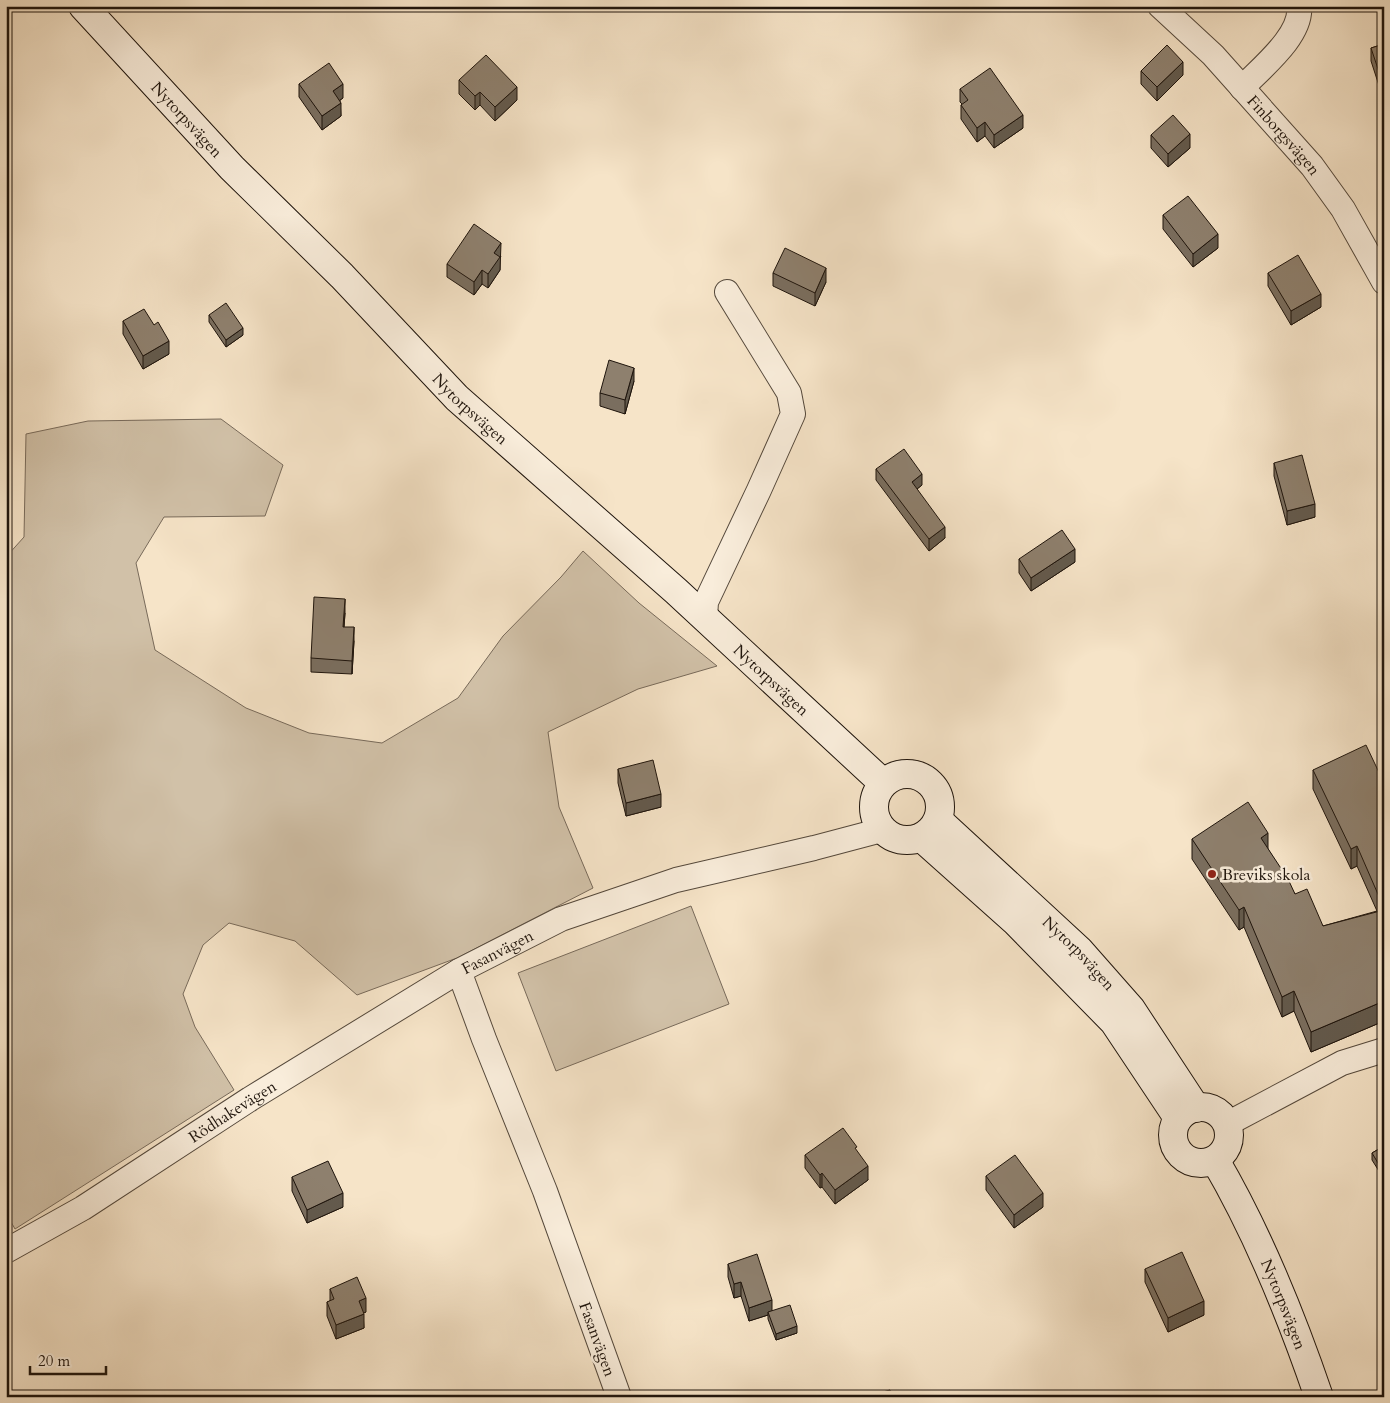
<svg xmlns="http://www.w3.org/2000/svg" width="1390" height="1403" viewBox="0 0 1390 1403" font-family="Cardo,serif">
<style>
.green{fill:#d1c1a8;stroke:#786a5a}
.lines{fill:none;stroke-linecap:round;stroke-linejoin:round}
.street-casing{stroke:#54483b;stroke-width:26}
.secondary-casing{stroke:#1e140c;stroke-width:30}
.street{stroke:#f9eddb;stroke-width:24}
.secondary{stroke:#f9eddb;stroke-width:28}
.wall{fill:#7a6e5f;stroke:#1e140c}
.shaded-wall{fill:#635a4d;stroke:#1e140c}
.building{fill:#8e806e;stroke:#1e140c}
.poi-dot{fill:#8f2418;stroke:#f9eddb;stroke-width:2}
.labels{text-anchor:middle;stroke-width:5;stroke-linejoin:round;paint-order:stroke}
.street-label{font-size:16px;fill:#1e140c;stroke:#f9eddb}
.poi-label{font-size:16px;fill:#1e140c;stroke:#f9eddb;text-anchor:start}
</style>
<rect width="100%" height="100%" fill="#f6e4c8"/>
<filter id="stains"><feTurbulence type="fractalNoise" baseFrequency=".004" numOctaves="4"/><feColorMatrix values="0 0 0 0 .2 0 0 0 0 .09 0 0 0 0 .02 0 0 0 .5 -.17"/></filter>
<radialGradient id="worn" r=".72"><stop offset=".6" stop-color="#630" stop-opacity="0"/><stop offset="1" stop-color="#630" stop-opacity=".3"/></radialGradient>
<!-- green -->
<path class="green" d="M 221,419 L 283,465 L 265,516 L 164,517 L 136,563 L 155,650 L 246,708 L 309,733 L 382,743 L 458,698 L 503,636 L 561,577 L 583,551 L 639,603 L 717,666 L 638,689 L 548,732 L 559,807 L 593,888 L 457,958 L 357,995 L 295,941 L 229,923 L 203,945 L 183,994 L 195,1027 L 234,1090 L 15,1229 L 6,1213 L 6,557 L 24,537 L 26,434 L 88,421 Z
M 691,906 L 729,1004 L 556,1071 L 518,973 Z"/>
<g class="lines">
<defs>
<g id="street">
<path id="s1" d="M 1160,6 L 1213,55 L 1312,166 L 1343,209 L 1384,282"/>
<path d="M 1242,88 C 1261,68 1303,35 1299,6"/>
<path d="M 705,618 L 706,602 L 759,490 L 793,414 L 789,393 L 727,292"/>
<path d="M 1227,1124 L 1342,1063 L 1384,1050"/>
<path id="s2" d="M 6,1251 L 83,1208 L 250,1099 L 459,971"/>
<path id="s3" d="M 619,1397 L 545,1191 L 484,1039 L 459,971 L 561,919 L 676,880 L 814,848 L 882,830"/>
</g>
<g id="secondary">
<path id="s4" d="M 83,6 L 232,168 L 342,276 L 457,398 L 676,591 L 883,783"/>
<circle cx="907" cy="807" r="33"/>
<path id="s5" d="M 938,820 L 1079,950 L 1131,1009 L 1196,1108"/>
<path d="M 922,838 L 1015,921 L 1114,1022 L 1178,1118"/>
<circle cx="1201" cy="1135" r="28"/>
<path id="s6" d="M 1215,1160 C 1259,1235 1291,1315 1319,1397"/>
</g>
</defs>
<!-- street casing -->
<use href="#street" class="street-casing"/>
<!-- secondary casing -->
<use href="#secondary" class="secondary-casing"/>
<!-- street -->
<use href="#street" class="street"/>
<!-- secondary -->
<use href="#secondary" class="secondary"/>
</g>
<!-- wall -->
<path class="wall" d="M 1384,44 L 1384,101 L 1371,61 L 1371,48 Z
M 1141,71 L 1183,75 L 1157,101 L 1141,84 Z
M 459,80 L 517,100 L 495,121 L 480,105 L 475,110 L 459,94 Z
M 299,84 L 343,98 L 340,100 L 341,116 L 322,130 L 299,97 Z
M 960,89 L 1023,128 L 994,148 L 985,136 L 977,142 L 961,119 L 961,105 L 962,104 L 960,102 Z
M 1151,135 L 1190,148 L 1168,167 L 1151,148 Z
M 1163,215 L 1218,248 L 1193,267 L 1163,229 Z
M 501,256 L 500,258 L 500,270 L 488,288 L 482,284 L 474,295 L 447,277 L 447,264 Z
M 773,273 L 826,282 L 815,306 L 773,286 Z
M 1268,273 L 1321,307 L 1291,325 L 1268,286 Z
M 209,315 L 243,335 L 226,347 L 209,322 Z
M 123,321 L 169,354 L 143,369 L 123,334 Z
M 634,381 L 625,414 L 600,406 L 600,393 Z
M 1274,463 L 1315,517 L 1287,525 L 1274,476 Z
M 876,469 L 922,485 L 917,489 L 945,538 L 929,551 L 876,480 Z
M 1019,559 L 1075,562 L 1031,591 L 1019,573 Z
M 345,613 L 344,627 L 354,641 L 352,674 L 311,672 L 311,658 Z
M 618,769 L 661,807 L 626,816 L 618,783 Z
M 1313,770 L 1384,783 L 1384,1021 L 1311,1052 L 1294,1011 L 1282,1017 L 1244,927 L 1239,930 L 1192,859 L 1192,839 L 1268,849 L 1295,894 L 1323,926 L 1377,911 L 1357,866 L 1351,869 L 1313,789 Z
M 1384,1146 L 1384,1179 L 1372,1160 L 1372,1153 Z
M 857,1151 L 868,1180 L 835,1204 L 822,1187 L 820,1188 L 805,1168 L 805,1155 Z
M 986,1176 L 1043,1207 L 1014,1228 L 986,1190 Z
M 292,1177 L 343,1207 L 307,1223 L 292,1191 Z
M 728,1264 L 772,1311 L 797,1333 L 776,1340 L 768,1319 L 768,1315 L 749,1321 L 741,1296 L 734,1298 L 728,1277 Z
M 1145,1269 L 1204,1315 L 1168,1332 L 1145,1282 Z
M 330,1289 L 366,1312 L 363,1313 L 364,1328 L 336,1339 L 327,1316 L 327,1302 L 330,1301 Z"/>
<!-- shaded-wall -->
<path class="shaded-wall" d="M 1183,62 L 1183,75 L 1157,101 L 1157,87 Z
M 343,84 L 343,98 L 333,105 L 333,91 Z
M 517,87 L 517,100 L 495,121 L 495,107 Z
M 480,92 L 480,105 L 475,110 L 475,96 Z
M 341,103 L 341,116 L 322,130 L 322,116 Z
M 1023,115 L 1023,128 L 994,148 L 994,135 Z
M 985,122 L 985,136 L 977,142 L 977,128 Z
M 1190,134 L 1190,148 L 1168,167 L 1168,154 Z
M 1218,234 L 1218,248 L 1193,267 L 1193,254 Z
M 501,243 L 500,270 L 488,288 L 488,274 L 494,253 Z
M 826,268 L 826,282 L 815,306 L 815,293 Z
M 482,270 L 482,284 L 474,295 L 474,282 Z
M 1321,294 L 1321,307 L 1291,325 L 1291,311 Z
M 243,328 L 243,335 L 226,347 L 226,340 Z
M 169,341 L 169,354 L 143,369 L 143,356 Z
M 634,368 L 634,381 L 625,414 L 625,400 Z
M 922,474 L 922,485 L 912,493 L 912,482 Z
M 1315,504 L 1315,517 L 1287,525 L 1287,511 Z
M 945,527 L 945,538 L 929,551 L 929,539 Z
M 1075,549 L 1075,562 L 1031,591 L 1031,578 Z
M 345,599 L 345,613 L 343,640 L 343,627 Z
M 354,627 L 354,641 L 352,674 L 352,661 Z
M 661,794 L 661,807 L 626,816 L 626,803 Z
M 1268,833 L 1268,853 L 1261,838 Z
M 1357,846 L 1357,866 L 1351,869 L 1351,849 Z
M 1244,907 L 1244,927 L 1239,930 L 1239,910 Z
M 1294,991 L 1294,1011 L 1282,1017 L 1282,997 Z
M 1384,1001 L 1384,1021 L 1311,1052 L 1311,1032 Z
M 868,1166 L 868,1180 L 835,1204 L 835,1190 Z
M 822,1173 L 822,1187 L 820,1188 L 820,1175 Z
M 343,1193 L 343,1207 L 307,1223 L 307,1210 Z
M 1043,1193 L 1043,1207 L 1014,1228 L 1014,1215 Z
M 741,1282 L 741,1296 L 734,1298 L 734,1284 Z
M 366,1298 L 366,1312 L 359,1315 L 359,1301 Z
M 772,1300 L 772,1314 L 768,1312 L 768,1315 L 749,1321 L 749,1308 Z
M 1204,1301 L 1204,1315 L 1168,1332 L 1168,1318 Z
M 364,1314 L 364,1328 L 336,1339 L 336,1325 Z
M 797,1326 L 797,1333 L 776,1340 L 776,1334 Z"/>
<!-- building -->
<path class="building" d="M 1384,44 L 1384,87 L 1371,48 Z
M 1167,45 L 1183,62 L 1157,87 L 1141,71 Z
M 486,55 L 517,87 L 495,107 L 480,92 L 475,96 L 459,80 Z
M 329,63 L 343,84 L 333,91 L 341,103 L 322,116 L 299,84 Z
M 990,68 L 1023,115 L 994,135 L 985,122 L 977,128 L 961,105 L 968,100 L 960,89 Z
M 1173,115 L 1190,134 L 1168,154 L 1151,135 Z
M 1188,196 L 1218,234 L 1193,254 L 1163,215 Z
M 474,224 L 501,243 L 494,253 L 500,257 L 488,274 L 482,270 L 474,282 L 447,264 Z
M 785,248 L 826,268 L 815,293 L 773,273 Z
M 1298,255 L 1321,294 L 1291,311 L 1268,273 Z
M 226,303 L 243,328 L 226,340 L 209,315 Z
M 144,309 L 154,325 L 158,322 L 169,341 L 143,356 L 123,321 Z
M 609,360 L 634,368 L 625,400 L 600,393 Z
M 904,449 L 922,474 L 912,482 L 945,527 L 929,539 L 876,469 Z
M 1302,455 L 1315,504 L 1287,511 L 1274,463 Z
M 1062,530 L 1075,549 L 1031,578 L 1019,559 Z
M 314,597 L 345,599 L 343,627 L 354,627 L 352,661 L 311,658 Z
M 1366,745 L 1384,783 L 1384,908 L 1357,846 L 1351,849 L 1313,770 Z
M 653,760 L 661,794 L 626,803 L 618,769 Z
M 1248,802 L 1268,833 L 1261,838 L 1288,879 L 1295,894 L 1307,889 L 1323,926 L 1384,910 L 1384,1001 L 1311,1032 L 1294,991 L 1282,997 L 1244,907 L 1239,910 L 1192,839 Z
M 843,1128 L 857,1147 L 855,1148 L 868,1166 L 835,1190 L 822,1173 L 820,1175 L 805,1155 Z
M 1384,1146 L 1384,1173 L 1372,1153 Z
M 1015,1155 L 1043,1193 L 1014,1215 L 986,1176 Z
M 328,1161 L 343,1193 L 307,1210 L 292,1177 Z
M 1182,1252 L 1204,1301 L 1168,1318 L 1145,1269 Z
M 757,1254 L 772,1300 L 749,1308 L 741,1282 L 734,1284 L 728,1264 Z
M 357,1277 L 366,1298 L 359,1301 L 364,1314 L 336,1325 L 327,1302 L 334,1299 L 330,1289 Z
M 790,1305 L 797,1326 L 776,1334 L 768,1312 Z
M 890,1390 L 892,1397 L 864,1397 Z
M 245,1394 L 246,1397 L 239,1397 Z"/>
<!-- markers -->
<circle class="poi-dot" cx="1212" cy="874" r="5"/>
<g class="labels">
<!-- street labels -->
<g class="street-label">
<text dy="6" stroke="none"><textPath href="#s4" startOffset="154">Nytorpsvägen</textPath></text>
<text dy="6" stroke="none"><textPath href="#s1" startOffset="179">Finborgsvägen</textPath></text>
<text dy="6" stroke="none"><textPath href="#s4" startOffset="559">Nytorpsvägen</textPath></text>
<text dy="6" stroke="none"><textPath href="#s4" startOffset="964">Nytorpsvägen</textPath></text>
<text dy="6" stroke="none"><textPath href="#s3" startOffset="498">Fasanvägen</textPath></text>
<text dy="6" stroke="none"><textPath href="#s5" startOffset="194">Nytorpsvägen</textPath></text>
<text dy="6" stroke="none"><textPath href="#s2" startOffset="266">Rödhakevägen</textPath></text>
<text dy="6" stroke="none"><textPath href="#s6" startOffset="160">Nytorpsvägen</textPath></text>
<text transform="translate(598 1339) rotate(70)" y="6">Fasanvägen</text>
</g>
<!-- poi labels -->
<g class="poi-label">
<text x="1222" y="880">Breviks skola</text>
</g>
</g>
<!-- margin -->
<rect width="1390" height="1403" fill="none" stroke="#f6e4c8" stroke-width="25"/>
<rect x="8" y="8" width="1375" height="1388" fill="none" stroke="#1e140c" stroke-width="2.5"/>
<rect x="12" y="12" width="1365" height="1378" fill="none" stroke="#1e140c"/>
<!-- scale -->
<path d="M30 1366v8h76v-8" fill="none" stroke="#1e140c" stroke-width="2.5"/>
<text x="38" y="1366" font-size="15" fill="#1e140c" stroke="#f9eddb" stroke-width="4" paint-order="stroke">20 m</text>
<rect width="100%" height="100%" filter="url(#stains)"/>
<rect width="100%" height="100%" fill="url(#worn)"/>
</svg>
